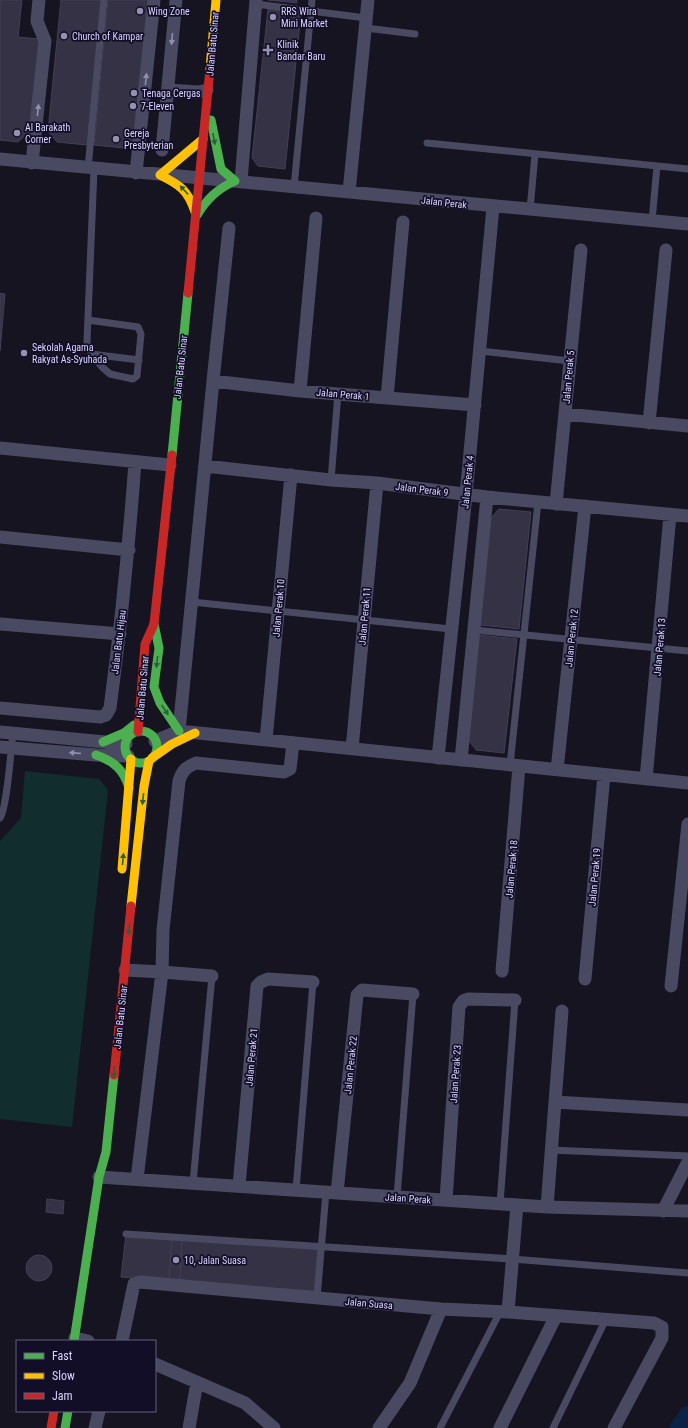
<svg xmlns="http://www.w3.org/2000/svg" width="688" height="1428" viewBox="0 0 688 1428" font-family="'Roboto Condensed',sans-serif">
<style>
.green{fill:#122d2e}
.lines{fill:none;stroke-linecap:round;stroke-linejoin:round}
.river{stroke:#0b2246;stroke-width:20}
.building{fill:#343244;stroke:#433f56}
.lane{stroke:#494962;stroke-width:7}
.street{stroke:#494962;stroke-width:13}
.fast{stroke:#4caf50;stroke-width:9}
.slow{stroke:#ffc107;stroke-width:9}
.jam{stroke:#c62828;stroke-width:9}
.oneway{fill:#918fb0}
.oneway2{fill:#2f5e3c}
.poi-dot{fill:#9591b1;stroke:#120e27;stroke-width:1.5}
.labels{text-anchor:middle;stroke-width:3.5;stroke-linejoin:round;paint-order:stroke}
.poi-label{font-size:10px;fill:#d9d5ff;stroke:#120e27;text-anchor:start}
.street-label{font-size:10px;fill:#d9d5ff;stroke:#120e27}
</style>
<rect width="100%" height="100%" fill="#161421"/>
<!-- green -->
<path class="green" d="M 25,771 L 99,779 L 108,790 L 72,1127 L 0,1119 L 0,841 L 21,818 Z"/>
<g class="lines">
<!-- river -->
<path class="river" d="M 680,1428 L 688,1416"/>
</g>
<!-- building -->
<path class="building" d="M 0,0 L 22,0 L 18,37 L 39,39 L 29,132 L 18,142 L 0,140 Z
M 61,0 L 101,0 L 87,145 L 57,142 L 48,131 Z
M 108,0 L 148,0 L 135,139 L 124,148 L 94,145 Z
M 268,0 L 297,0 L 297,3 Z
M 268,9 L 301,13 L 285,169 L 258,166 L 252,158 Z
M 0,293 L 5,294 L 0,351 Z
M 499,509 L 531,512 L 519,629 L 480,625 L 489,520 Z
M 478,635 L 517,639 L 504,753 L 476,750 L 467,738 Z
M 47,1199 L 64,1201 L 63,1214 L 46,1212 Z
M 126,1234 L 318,1249 L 314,1291 L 121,1277 Z
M 172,1237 L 182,1239 L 180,1281 L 169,1281 Z
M26 1268a13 13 0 1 1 26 0a13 13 0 1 1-26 0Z"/>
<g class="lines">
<!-- lane -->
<path class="lane" d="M 256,4 L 366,18
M 366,28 L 415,34
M 427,143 L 688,169
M 88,168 L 104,0
M 94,169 L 87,342 L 91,354 L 139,360
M 294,187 L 312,0
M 530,210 L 535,154
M 652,221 L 657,166
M 88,320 L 138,327 L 141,334 L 137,376 L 133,379 L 110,374 L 102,367 L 91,354
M 480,351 L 570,361
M 331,480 L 338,393
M 192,602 L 451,629
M 474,630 L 688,651
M 510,765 L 538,502
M 0,818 C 7,808 11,749 13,733
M 551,1150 L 688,1156
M 193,1183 L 212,976
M 296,1190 L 313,982
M 397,1197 L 413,994
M 500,1204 L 515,1000
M 126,1234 L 512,1259 L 688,1273
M 317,1298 L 326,1192
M 440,1428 L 500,1312
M 553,1428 L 606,1319"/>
<!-- street -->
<path class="street" d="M 168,90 L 198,92 L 207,90
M 162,150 L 176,0
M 0,159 L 688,224
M 32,163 L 45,41 L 37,21 L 39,0
M 136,173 L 154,0
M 241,181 L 256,0
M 349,192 L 368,0
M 213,381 L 300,391 L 475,405
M 300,391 L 316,218
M 387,398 L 403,222
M 565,414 L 688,426
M 649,423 L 666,250
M 0,448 L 170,465
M 205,466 L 331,480 L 377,483 L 487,497 L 688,516
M 556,504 L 581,250
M 0,537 L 129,550
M 0,624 L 120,634
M 0,708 L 100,717 L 106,715 L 110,708 C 121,626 129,544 135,462
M 179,731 L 213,381 L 229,228
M 0,732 L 126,744
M 266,740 L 291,475
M 155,741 L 179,731 L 688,783
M 0,747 L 96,755 L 128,756
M 352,749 L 377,483
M 438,758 L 466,495 L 493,207
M 461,760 L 487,497
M 557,770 L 585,506
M 646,779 L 670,515
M 125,970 L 162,972 L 163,930 L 179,781 C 182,771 186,767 196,763 L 284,772 L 290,769 L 293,743
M 502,971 L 519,766
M 585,979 L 604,775
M 671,986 L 688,824
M 555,1102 L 688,1110
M 99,1177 L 547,1207 L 688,1211
M 137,1179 L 162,972 L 212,976
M 239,1186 L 257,986 L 261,982 L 268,979 L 313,982
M 337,1193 L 357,995 L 362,990 L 413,994
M 446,1200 L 459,1007 L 463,1001 L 468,999 L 515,1000
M 547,1207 L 562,1011
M 663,1211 L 688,1162
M 508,1312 L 517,1205
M 75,1338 L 88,1341
M 122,1341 L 134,1284 L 140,1282 L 441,1309 L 508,1312 L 654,1323 L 662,1327 L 662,1338 L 614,1428
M 155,1364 L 245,1403 L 274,1428
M 95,1428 L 99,1411
M 189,1428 L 197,1382
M 379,1428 L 410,1383 L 441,1309
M 500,1428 L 556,1316"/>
<!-- fast -->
<path class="fast" d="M 197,215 C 207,199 217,189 235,181 L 221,169 L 211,120
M 172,455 L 188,293
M 154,624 L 159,648 L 154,686
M 154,687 L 160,703 L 179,731
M125 747a16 16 0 1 1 32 0a16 16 0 1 1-32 0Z
M 103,742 L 124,733 L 134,725
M 96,755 C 114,761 124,770 129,788
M 74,1341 L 99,1177 L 106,1152 L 114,1075
M 65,1428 L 68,1411"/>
<!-- slow -->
<path class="slow" d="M 210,69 L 216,0
M 195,212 C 188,190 180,185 160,175 L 203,139
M 152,758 L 172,744 L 195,733
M 122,869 L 131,759
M 131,906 L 144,786 L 149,761"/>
<!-- jam -->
<path class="jam" d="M 188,293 L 210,69
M 138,732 L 145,644 L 154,624 L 172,455
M 114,1075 L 131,906
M 51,1428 L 54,1411"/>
</g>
<!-- one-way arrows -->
<defs><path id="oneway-solid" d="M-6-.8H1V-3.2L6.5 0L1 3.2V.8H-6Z"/></defs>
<g class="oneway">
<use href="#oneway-solid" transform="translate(172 39) rotate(95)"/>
<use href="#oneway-solid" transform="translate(146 79) rotate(-84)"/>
<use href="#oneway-solid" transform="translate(38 110) rotate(-84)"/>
<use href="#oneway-solid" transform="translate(75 753) rotate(-175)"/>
</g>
<g class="oneway2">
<use href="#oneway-solid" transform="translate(214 139) rotate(79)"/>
<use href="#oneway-solid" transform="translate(184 190) rotate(-133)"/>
<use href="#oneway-solid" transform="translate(157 662) rotate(96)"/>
<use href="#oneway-solid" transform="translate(165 710) rotate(56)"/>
<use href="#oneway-solid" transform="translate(143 799) rotate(96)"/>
<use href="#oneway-solid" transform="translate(123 859) rotate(-85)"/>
<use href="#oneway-solid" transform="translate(129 929) rotate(96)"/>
<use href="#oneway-solid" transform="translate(114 1072) rotate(96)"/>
</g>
<!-- markers -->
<g class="poi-dot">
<circle cx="140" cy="11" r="4"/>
<circle cx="273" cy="17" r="4"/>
<circle cx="64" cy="36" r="4"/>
<path d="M266 44h4v4h4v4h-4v4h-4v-4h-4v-4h4z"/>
<circle cx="134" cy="93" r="4"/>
<circle cx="133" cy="106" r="4"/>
<circle cx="17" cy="133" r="4"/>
<circle cx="116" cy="139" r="4"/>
<circle cx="24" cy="353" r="4"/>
<circle cx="176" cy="1260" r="4"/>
</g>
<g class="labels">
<!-- poi labels -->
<g class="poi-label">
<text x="148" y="15">Wing Zone</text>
<text x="281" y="15">RRS Wira<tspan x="281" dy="12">Mini Market</tspan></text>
<text x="72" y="40">Church of Kampar</text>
<text x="277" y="48">Klinik<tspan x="277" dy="12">Bandar Baru</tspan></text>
<text x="142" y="97">Tenaga Cergas</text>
<text x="141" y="110">7-Eleven</text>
<text x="25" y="131">Al Barakath<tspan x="25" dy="12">Corner</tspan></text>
<text x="124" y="137">Gereja<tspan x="124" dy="12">Presbyterian</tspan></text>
<text x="32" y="351">Sekolah Agama<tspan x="32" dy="12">Rakyat As-Syuhada</tspan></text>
<text x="184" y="1264">10, Jalan Suasa</text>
</g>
<!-- street labels -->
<g class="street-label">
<text transform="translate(212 44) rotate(-85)" y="4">Jalan Batu Sinar</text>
<text transform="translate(444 202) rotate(6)" y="4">Jalan Perak</text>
<text transform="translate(180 367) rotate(-84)" y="4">Jalan Batu Sinar</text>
<text transform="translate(568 377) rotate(-85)" y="4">Jalan Perak 5</text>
<text transform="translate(343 394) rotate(5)" y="4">Jalan Perak 1</text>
<text transform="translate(467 482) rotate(-84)" y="4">Jalan Perak 4</text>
<text transform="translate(422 489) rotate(7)" y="4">Jalan Perak 9</text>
<text transform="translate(278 608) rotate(-85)" y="4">Jalan Perak 10</text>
<text transform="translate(364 616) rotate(-85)" y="4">Jalan Perak 11</text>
<text transform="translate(571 638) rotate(-84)" y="4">Jalan Perak 12</text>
<text transform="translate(118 642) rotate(-83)" y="4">Jalan Batu Hijau</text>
<text transform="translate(659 647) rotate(-85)" y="4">Jalan Perak 13</text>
<text transform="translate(142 688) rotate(-85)" y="4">Jalan Batu Sinar</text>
<text transform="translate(511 869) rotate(-85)" y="4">Jalan Perak 18</text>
<text transform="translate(594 877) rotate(-85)" y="4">Jalan Perak 19</text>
<text transform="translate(120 1017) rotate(-84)" y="4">Jalan Batu Sinar</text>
<text transform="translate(251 1057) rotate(-85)" y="4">Jalan Perak 21</text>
<text transform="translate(350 1065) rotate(-84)" y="4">Jalan Perak 22</text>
<text transform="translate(455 1074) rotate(-86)" y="4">Jalan Perak 23</text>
<text transform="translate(408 1198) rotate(4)" y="4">Jalan Perak</text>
<text transform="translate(369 1303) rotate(5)" y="4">Jalan Suasa</text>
</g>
</g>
<!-- legend -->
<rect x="16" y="1340" width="140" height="72" fill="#120e27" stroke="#625e7d"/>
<rect x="24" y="1353" width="20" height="6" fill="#4caf50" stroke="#625e7d"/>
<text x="52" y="1360" font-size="12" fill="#d9d5ff">Fast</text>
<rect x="24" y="1373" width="20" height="6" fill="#ffc107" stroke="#625e7d"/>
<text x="52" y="1380" font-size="12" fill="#d9d5ff">Slow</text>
<rect x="24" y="1393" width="20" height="6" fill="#c62828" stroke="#625e7d"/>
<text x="52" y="1400" font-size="12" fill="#d9d5ff">Jam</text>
</svg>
